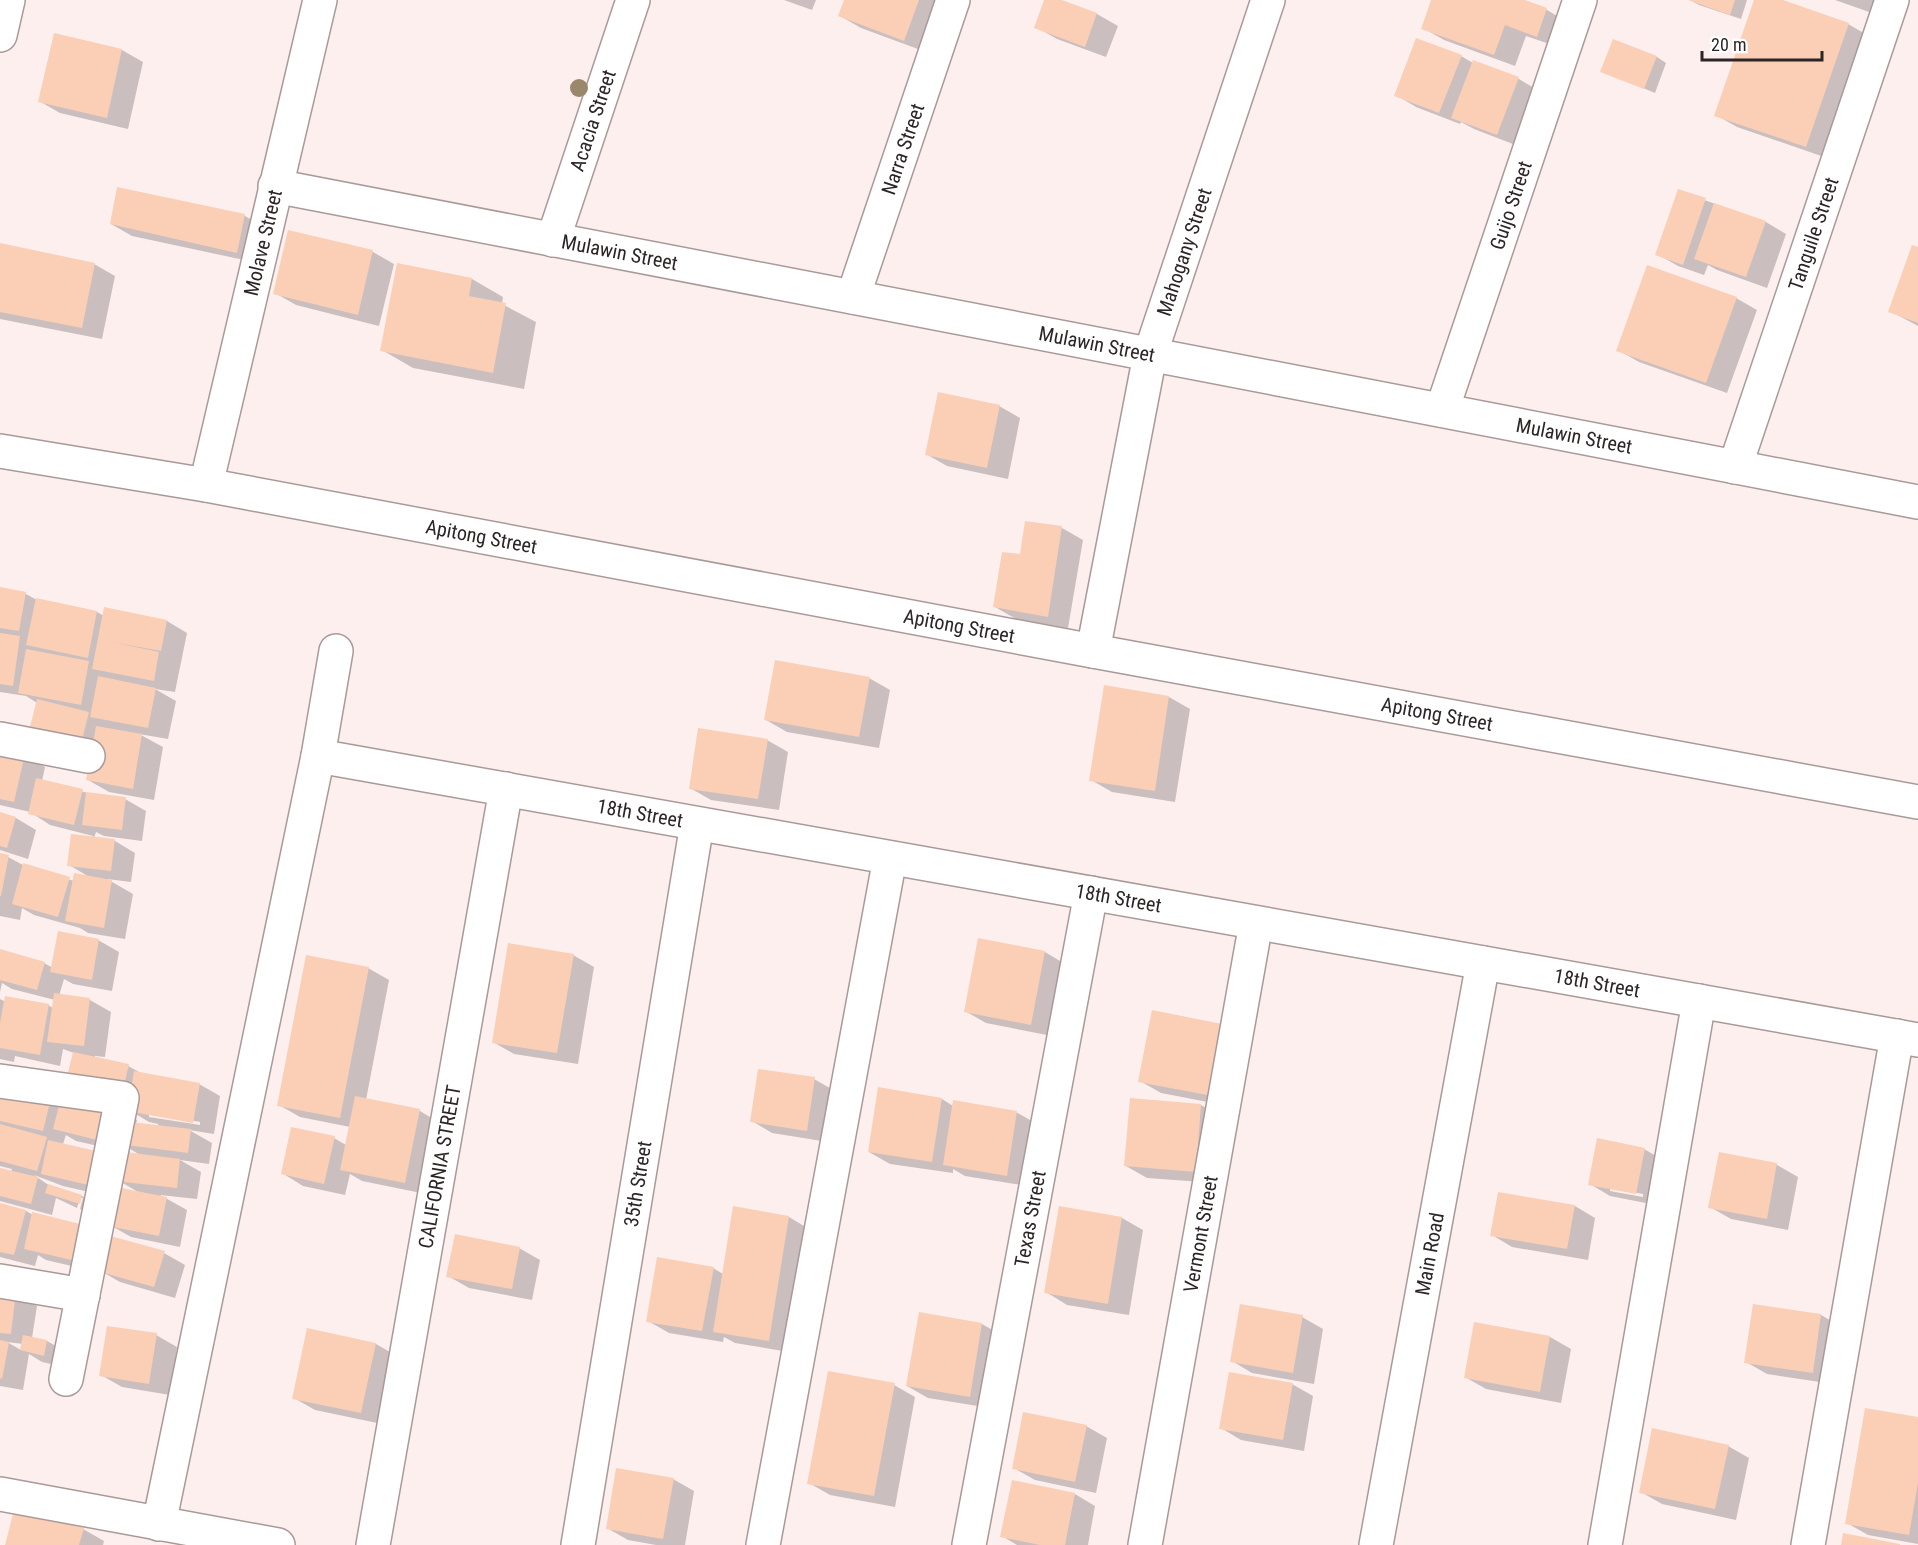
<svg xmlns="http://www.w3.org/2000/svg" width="1918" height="1545" viewBox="0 0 1918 1545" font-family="'Roboto Condensed',sans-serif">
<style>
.shadow{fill:#0003;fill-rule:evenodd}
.building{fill:#facfb6}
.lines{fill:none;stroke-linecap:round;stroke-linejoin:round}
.minor-casing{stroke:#a99;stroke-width:36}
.minor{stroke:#fff;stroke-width:33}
.tree{fill:#99886b}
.labels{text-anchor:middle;stroke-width:5;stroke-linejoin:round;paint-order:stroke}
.street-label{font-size:20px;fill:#2c2525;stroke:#fff}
</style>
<rect width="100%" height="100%" fill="#fdefee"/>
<!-- shadow -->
<path class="shadow" d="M 784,0 L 816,0 L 812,10 Z
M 846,0 L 944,0 L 926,52 L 861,28 L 840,16 Z
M 1046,0 L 1058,0 L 1097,14 L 1118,26 L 1106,57 L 1057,39 L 1036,27 Z
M 1433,0 L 1520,0 L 1547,10 L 1567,22 L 1558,47 L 1526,36 L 1515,66 L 1444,40 L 1423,28 Z
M 1690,0 L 1747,0 L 1741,19 L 1699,5 Z
M 1756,0 L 1778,0 L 1848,24 L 1869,36 L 1827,158 L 1737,127 L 1716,115 Z
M 1835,0 L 1877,0 L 1872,13 Z
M 55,35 L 122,50 L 143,62 L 128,129 L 60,113 L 39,101 Z
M 1461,56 L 1473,63 L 1474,62 L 1519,79 L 1539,91 L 1518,146 L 1474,129 L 1461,122 L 1460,124 L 1416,107 L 1396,95 Z
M 1657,57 L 1666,63 L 1655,93 L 1602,71 Z
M 118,188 L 245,216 L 266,228 L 258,263 L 132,236 L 111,224 Z
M 1679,191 L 1766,222 L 1786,234 L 1767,288 L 1717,270 L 1708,265 L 1704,275 L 1678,266 L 1657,254 Z
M 289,231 L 373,252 L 394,264 L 379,326 L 296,305 L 275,293 Z
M 0,245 L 94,264 L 115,276 L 102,339 L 0,319 Z
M 1918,249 L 1918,326 L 1890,311 Z
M 472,279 L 503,297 L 502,304 L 536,322 L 524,389 L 413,368 L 382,350 Z
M 1736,298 L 1757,310 L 1727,393 L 1639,362 L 1618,350 Z
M 999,406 L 1020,418 L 1008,479 L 947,466 L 926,454 Z
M 1062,528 L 1083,540 L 1068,628 L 1016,619 L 995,607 L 1022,556 Z
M 0,589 L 26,594 L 37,600 L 97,612 L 104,616 L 167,621 L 187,633 L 175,692 L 155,689 L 176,701 L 168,739 L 139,734 L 163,747 L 154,800 L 109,792 L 88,780 L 91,760 L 37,703 L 26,696 L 0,692 Z
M 869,678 L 890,690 L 879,748 L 787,732 L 766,720 Z
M 1169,697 L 1190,709 L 1175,802 L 1112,792 L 1091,780 Z
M 767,740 L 788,752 L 779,810 L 711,800 L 690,788 Z
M 0,749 L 24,755 L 45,767 L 42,781 L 88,793 L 125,799 L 146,811 L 142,841 L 104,836 L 96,832 L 94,838 L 115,841 L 135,853 L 131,882 L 107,879 L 133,894 L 125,939 L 88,933 L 80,928 L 34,915 L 22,908 L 20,920 L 0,916 L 0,855 L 8,857 L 23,865 L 74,881 L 91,878 L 69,865 L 93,836 L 50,825 L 30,812 L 0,805 Z
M 0,813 L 16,818 L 36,830 L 28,859 L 0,850 Z
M 98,940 L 119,952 L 112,991 L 73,984 L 64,979 L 59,996 L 90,1000 L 111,1012 L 105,1057 L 95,1056 L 95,1058 L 128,1066 L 141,1073 L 199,1084 L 220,1096 L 214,1134 L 189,1130 L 212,1143 L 209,1164 L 180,1160 L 201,1172 L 197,1199 L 160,1195 L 187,1210 L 180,1247 L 131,1237 L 110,1225 L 115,1198 L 63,1186 L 34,1175 L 50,1186 L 82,1196 L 103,1208 L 101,1215 L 80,1209 L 83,1198 L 80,1198 L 77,1208 L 56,1198 L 52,1215 L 0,1201 L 0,1169 L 11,1172 L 12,1169 L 0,1166 L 0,1088 L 116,1108 L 137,1120 L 136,1124 L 158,1127 L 158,1124 L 149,1122 L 129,1110 L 74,1053 L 63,1049 L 60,1066 L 15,1056 L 14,1062 L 0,1059 L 0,999 L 6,1002 L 48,1005 L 53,1008 L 55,1000 L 12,989 L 2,983 L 0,992 L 0,951 L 44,963 L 53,968 ZM 149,1113 L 200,1122 L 200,1125 L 149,1117 ZM 66,1135 L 76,1141 L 120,1151 L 104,1154 L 63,1144 ZM 130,1149 L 142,1156 L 129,1154 ZM 121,1182 L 138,1192 L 120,1189 Z
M 1045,952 L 1065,964 L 1052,1036 L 986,1023 L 965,1011 Z
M 573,955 L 594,967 L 578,1064 L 514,1054 L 493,1042 Z
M 368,968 L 389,980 L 366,1100 L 420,1111 L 440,1123 L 426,1194 L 362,1181 L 350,1174 L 345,1195 L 303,1186 L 282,1173 L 334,1138 L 346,1145 L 350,1127 L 300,1117 L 279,1105 Z
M 1231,1027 L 1239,1108 L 1161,1093 L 1140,1081 Z
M 814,1079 L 835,1091 L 828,1142 L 772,1133 L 752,1121 Z
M 942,1099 L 953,1106 L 1016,1112 L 1037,1124 L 1028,1186 L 965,1176 L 953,1169 L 953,1173 L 890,1164 L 869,1152 Z
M 1201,1105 L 1222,1117 L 1216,1183 L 1147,1178 L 1126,1166 Z
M 1644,1149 L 1665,1161 L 1656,1205 L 1610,1196 L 1590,1184 ZM 1610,1188 L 1643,1194 L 1643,1197 L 1610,1191 Z
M 1720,1154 L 1777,1165 L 1798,1177 L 1788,1230 L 1731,1219 L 1710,1207 Z
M 0,1204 L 26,1211 L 33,1215 L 104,1238 L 164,1253 L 185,1265 L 175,1298 L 120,1282 L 97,1269 L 97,1272 L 46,1260 L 38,1255 L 35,1266 L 0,1257 Z
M 1575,1206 L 1595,1218 L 1588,1260 L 1512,1247 L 1492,1235 Z
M 1060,1208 L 1122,1218 L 1143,1230 L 1129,1315 L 1067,1305 L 1046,1292 Z
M 789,1217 L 809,1229 L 789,1352 L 735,1343 L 724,1337 L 723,1342 L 669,1333 L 648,1321 L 713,1268 L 723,1274 Z
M 519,1248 L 540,1260 L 532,1300 L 469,1288 L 448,1276 Z
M 0,1292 L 16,1294 L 37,1306 L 32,1338 L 47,1341 L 68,1353 L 65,1367 L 42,1362 L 29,1354 L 23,1390 L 0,1386 ZM 7,1342 L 23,1344 L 21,1350 Z
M 1821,1315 L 1842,1327 L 1833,1384 L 1767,1374 L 1746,1362 Z
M 1302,1317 L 1323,1329 L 1314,1384 L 1252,1373 L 1232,1361 Z
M 982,1324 L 1003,1336 L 990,1408 L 928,1398 L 907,1386 Z
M 308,1329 L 376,1344 L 397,1356 L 382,1424 L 315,1410 L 294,1398 Z
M 156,1335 L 177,1347 L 170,1395 L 122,1387 L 101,1375 Z
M 1550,1337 L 1571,1349 L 1561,1403 L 1486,1389 L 1465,1377 Z
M 1292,1384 L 1313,1396 L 1304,1451 L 1241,1440 L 1221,1428 Z
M 894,1385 L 915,1397 L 895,1507 L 830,1495 L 809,1483 Z
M 1918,1419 L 1918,1544 L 1868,1535 L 1847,1523 Z
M 1086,1426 L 1107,1438 L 1096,1493 L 1035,1480 L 1014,1468 Z
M 1728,1446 L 1749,1458 L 1736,1520 L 1662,1504 L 1641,1492 Z
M 673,1479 L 694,1491 L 685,1545 L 656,1545 L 628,1540 L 607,1528 Z
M 1075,1494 L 1095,1506 L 1088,1545 L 1017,1545 L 1002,1536 Z
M 83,1529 L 104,1541 L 103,1545 L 7,1545 Z"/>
<!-- building -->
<path class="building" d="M 844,0 L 919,0 L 904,41 L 838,16 Z
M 1044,0 L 1062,0 L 1097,13 L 1085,47 L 1034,28 Z
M 1431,0 L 1525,0 L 1547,8 L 1537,37 L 1505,25 L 1494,55 L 1421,29 Z
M 1688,0 L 1735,0 L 1730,15 Z
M 1754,0 L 1783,0 L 1849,23 L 1806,147 L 1714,116 Z
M 54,33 L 122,49 L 107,118 L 38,102 Z
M 1416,38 L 1462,55 L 1439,113 L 1394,96 Z
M 1613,39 L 1657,56 L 1644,89 L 1600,72 Z
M 1473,60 L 1519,77 L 1497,135 L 1451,118 Z
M 117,187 L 245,214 L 237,253 L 110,224 Z
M 1678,189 L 1706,198 L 1683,265 L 1655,255 Z
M 1714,203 L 1766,221 L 1746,277 L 1694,259 Z
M 288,230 L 373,250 L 358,315 L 273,294 Z
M 0,243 L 95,263 L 82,328 L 0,312 Z
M 1912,245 L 1918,247 L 1918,323 L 1888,312 Z
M 397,263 L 472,278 L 469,296 L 506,303 L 493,373 L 380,351 Z
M 1647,265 L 1737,297 L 1706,383 L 1616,351 Z
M 938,392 L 1000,405 L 987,468 L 925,455 Z
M 1025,521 L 1062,526 L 1048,617 L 993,607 L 1002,552 L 1020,554 Z
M 0,587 L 26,592 L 19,631 L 0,628 Z
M 36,598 L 97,611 L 88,658 L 26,645 Z
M 104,607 L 167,620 L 161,651 L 112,642 L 159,652 L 154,681 L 92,669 Z
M 0,633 L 20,636 L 13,686 L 0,684 Z
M 26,649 L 89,661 L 81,705 L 18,693 Z
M 775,660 L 870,677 L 859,737 L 764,720 Z
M 98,676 L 156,688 L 148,728 L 90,717 Z
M 1104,685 L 1169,696 L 1155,791 L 1089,781 Z
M 37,699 L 89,712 L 79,752 L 27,739 Z
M 96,726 L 142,734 L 133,789 L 86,780 Z
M 698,728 L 768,739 L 758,799 L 689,789 Z
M 0,748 L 25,754 L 14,802 L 0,799 Z
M 36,778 L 83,789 L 74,825 L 28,814 Z
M 86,792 L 126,797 L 122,830 L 82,825 Z
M 0,812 L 16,817 L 7,848 L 0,846 Z
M 71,834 L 115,839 L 111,871 L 67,866 Z
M 0,853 L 9,855 L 1,896 L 0,896 Z
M 23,863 L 70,877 L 58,917 L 12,904 Z
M 74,873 L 112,880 L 104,928 L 65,921 Z
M 58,931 L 99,939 L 92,980 L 50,972 Z
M 978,938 L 1045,951 L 1031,1025 L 964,1012 Z
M 508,943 L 574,954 L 557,1053 L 492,1043 Z
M 0,949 L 45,962 L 37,990 L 0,980 Z
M 306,955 L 369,967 L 340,1118 L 277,1106 Z
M 54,993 L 90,998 L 84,1046 L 47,1042 Z
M 5,996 L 49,1004 L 40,1055 L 0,1048 L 0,1023 Z
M 1152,1010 L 1232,1026 L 1218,1097 L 1138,1082 Z
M 73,1052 L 129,1064 L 122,1094 L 66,1081 Z
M 758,1069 L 815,1077 L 807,1131 L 750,1122 Z
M 134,1071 L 200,1083 L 193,1123 L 127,1111 Z
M 0,1086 L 51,1098 L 43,1131 L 0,1121 Z
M 878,1087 L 942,1098 L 932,1162 L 868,1152 Z
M 62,1094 L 117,1107 L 109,1143 L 53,1129 Z
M 355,1096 L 420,1109 L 405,1183 L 340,1170 Z
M 1130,1098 L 1201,1104 L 1196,1172 L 1124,1166 Z
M 953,1100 L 1017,1111 L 1007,1176 L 943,1165 Z
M 122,1121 L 191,1129 L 188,1153 L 119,1144 Z
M 0,1124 L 47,1137 L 37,1171 L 0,1161 Z
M 291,1127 L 335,1136 L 324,1184 L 281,1174 Z
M 1597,1138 L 1645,1148 L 1636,1194 L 1588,1185 Z
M 48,1140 L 105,1153 L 97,1187 L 41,1174 Z
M 118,1151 L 180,1159 L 177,1188 L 115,1181 Z
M 1719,1152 L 1777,1163 L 1767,1219 L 1708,1208 Z
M 0,1168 L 38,1177 L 31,1204 L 0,1196 Z
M 48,1184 L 82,1195 L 80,1204 L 45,1193 Z
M 116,1187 L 167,1197 L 159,1236 L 108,1226 Z
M 1498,1192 L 1575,1205 L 1567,1249 L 1490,1236 Z
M 0,1203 L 26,1210 L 14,1255 L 0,1252 Z
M 733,1206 L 789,1216 L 769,1341 L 713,1332 Z
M 1059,1206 L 1122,1217 L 1108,1304 L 1044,1293 Z
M 32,1212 L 84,1225 L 76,1261 L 24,1249 Z
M 455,1234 L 520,1247 L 512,1289 L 446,1277 Z
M 107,1235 L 165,1251 L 154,1287 L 97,1271 Z
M 657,1257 L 714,1267 L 702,1331 L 646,1322 Z
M 0,1290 L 16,1292 L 11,1334 L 0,1333 Z
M 1240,1304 L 1303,1315 L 1293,1373 L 1230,1362 Z
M 1753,1304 L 1821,1314 L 1813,1373 L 1744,1363 Z
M 919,1312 L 982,1323 L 970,1397 L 906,1386 Z
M 1474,1322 L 1550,1336 L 1540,1392 L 1464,1378 Z
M 107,1326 L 157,1333 L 149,1384 L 99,1376 Z
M 307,1328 L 376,1343 L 361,1413 L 292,1399 Z
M 23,1335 L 47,1340 L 44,1356 L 20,1350 Z
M 0,1340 L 9,1342 L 2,1379 L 0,1378 Z
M 828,1371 L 895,1383 L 874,1496 L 807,1484 Z
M 1229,1372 L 1293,1383 L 1283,1440 L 1219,1429 Z
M 1865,1408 L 1918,1417 L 1918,1483 L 1909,1535 L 1845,1524 Z
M 1023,1412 L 1087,1425 L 1075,1482 L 1012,1469 Z
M 1652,1428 L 1729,1445 L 1715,1509 L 1639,1493 Z
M 616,1468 L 674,1478 L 663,1539 L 606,1529 Z
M 1012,1480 L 1075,1493 L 1065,1545 L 1040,1545 L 1000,1537 Z
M 14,1510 L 84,1528 L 79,1545 L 5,1545 Z
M 1843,1533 L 1900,1544 L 1900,1545 L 1841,1545 Z"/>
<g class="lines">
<defs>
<g id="minor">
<path d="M 0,35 L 8,0"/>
<path id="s1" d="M 275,186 L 1918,502"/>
<path id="s2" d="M 553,240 L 633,0"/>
<path id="s3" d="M 853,297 L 953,0"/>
<path id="s4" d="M 1442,410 L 1580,0"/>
<path id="s5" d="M 0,451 L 206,485 L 1093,651 L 1918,802"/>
<path id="s6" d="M 1735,467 L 1892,0"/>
<path id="s7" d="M 206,485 L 320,0"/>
<path id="s8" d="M 1093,651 L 1150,355 L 1268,0"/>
<path d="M 0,739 L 88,756"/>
<path id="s9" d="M 318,756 L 1918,1040"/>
<path d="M 0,1081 L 122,1098 L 66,1379"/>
<path d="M 0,1281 L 83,1295"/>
<path d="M 0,1494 L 278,1545"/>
<path d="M 159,1524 L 318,756 L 336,651"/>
<path id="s10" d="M 373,1545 L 506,789"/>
<path id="s11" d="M 578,1545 L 697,824"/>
<path d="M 763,1545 L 890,858"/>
<path id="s12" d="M 969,1545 L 1091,893"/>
<path id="s13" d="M 1145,1545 L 1256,923"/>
<path id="s14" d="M 1376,1545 L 1483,963"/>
<path d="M 1605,1545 L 1699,1001"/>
<path d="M 1808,1545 L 1897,1036"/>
</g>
</defs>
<!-- minor casing -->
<use href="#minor" class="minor-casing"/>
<!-- minor -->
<use href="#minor" class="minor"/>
</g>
<!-- trees -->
<circle class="tree" cx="579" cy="88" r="9"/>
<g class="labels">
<!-- street labels -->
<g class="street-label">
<text dy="7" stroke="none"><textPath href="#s2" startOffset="126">Acacia Street</textPath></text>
<text dy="7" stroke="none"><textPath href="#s3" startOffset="156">Narra Street</textPath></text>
<text dy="7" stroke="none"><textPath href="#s4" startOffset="216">Guijo Street</textPath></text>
<text dy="7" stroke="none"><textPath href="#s6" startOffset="246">Tanguile Street</textPath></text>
<text dy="7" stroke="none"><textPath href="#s7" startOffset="249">Molave Street</textPath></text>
<text dy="7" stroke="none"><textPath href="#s8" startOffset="410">Mahogany Street</textPath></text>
<text dy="7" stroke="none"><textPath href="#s1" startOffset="351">Mulawin Street</textPath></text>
<text dy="7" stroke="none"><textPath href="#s1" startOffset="837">Mulawin Street</textPath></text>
<text dy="7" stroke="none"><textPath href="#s1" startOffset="1323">Mulawin Street</textPath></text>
<text dy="7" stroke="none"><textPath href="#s5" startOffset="489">Apitong Street</textPath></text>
<text dy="7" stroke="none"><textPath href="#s5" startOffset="975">Apitong Street</textPath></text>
<text dy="7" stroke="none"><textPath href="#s5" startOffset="1461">Apitong Street</textPath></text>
<text dy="7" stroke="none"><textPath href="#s9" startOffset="327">18th Street</textPath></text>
<text dy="7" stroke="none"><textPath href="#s9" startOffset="813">18th Street</textPath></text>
<text dy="7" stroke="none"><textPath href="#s9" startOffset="1299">18th Street</textPath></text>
<text dy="7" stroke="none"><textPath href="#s10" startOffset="384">CALIFORNIA STREET</textPath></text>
<text dy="7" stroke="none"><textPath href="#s11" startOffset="366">35th Street</textPath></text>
<text dy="7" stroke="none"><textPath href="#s12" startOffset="332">Texas Street</textPath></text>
<text dy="7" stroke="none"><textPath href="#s13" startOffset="316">Vermont Street</textPath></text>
<text dy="7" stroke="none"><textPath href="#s14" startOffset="296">Main Road</textPath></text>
</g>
</g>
<!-- scale -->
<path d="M1702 51v9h120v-9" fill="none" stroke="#2c2525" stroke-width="3"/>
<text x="1711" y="51" font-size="18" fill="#2c2525" stroke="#ffffff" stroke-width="4.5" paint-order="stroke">20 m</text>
</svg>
